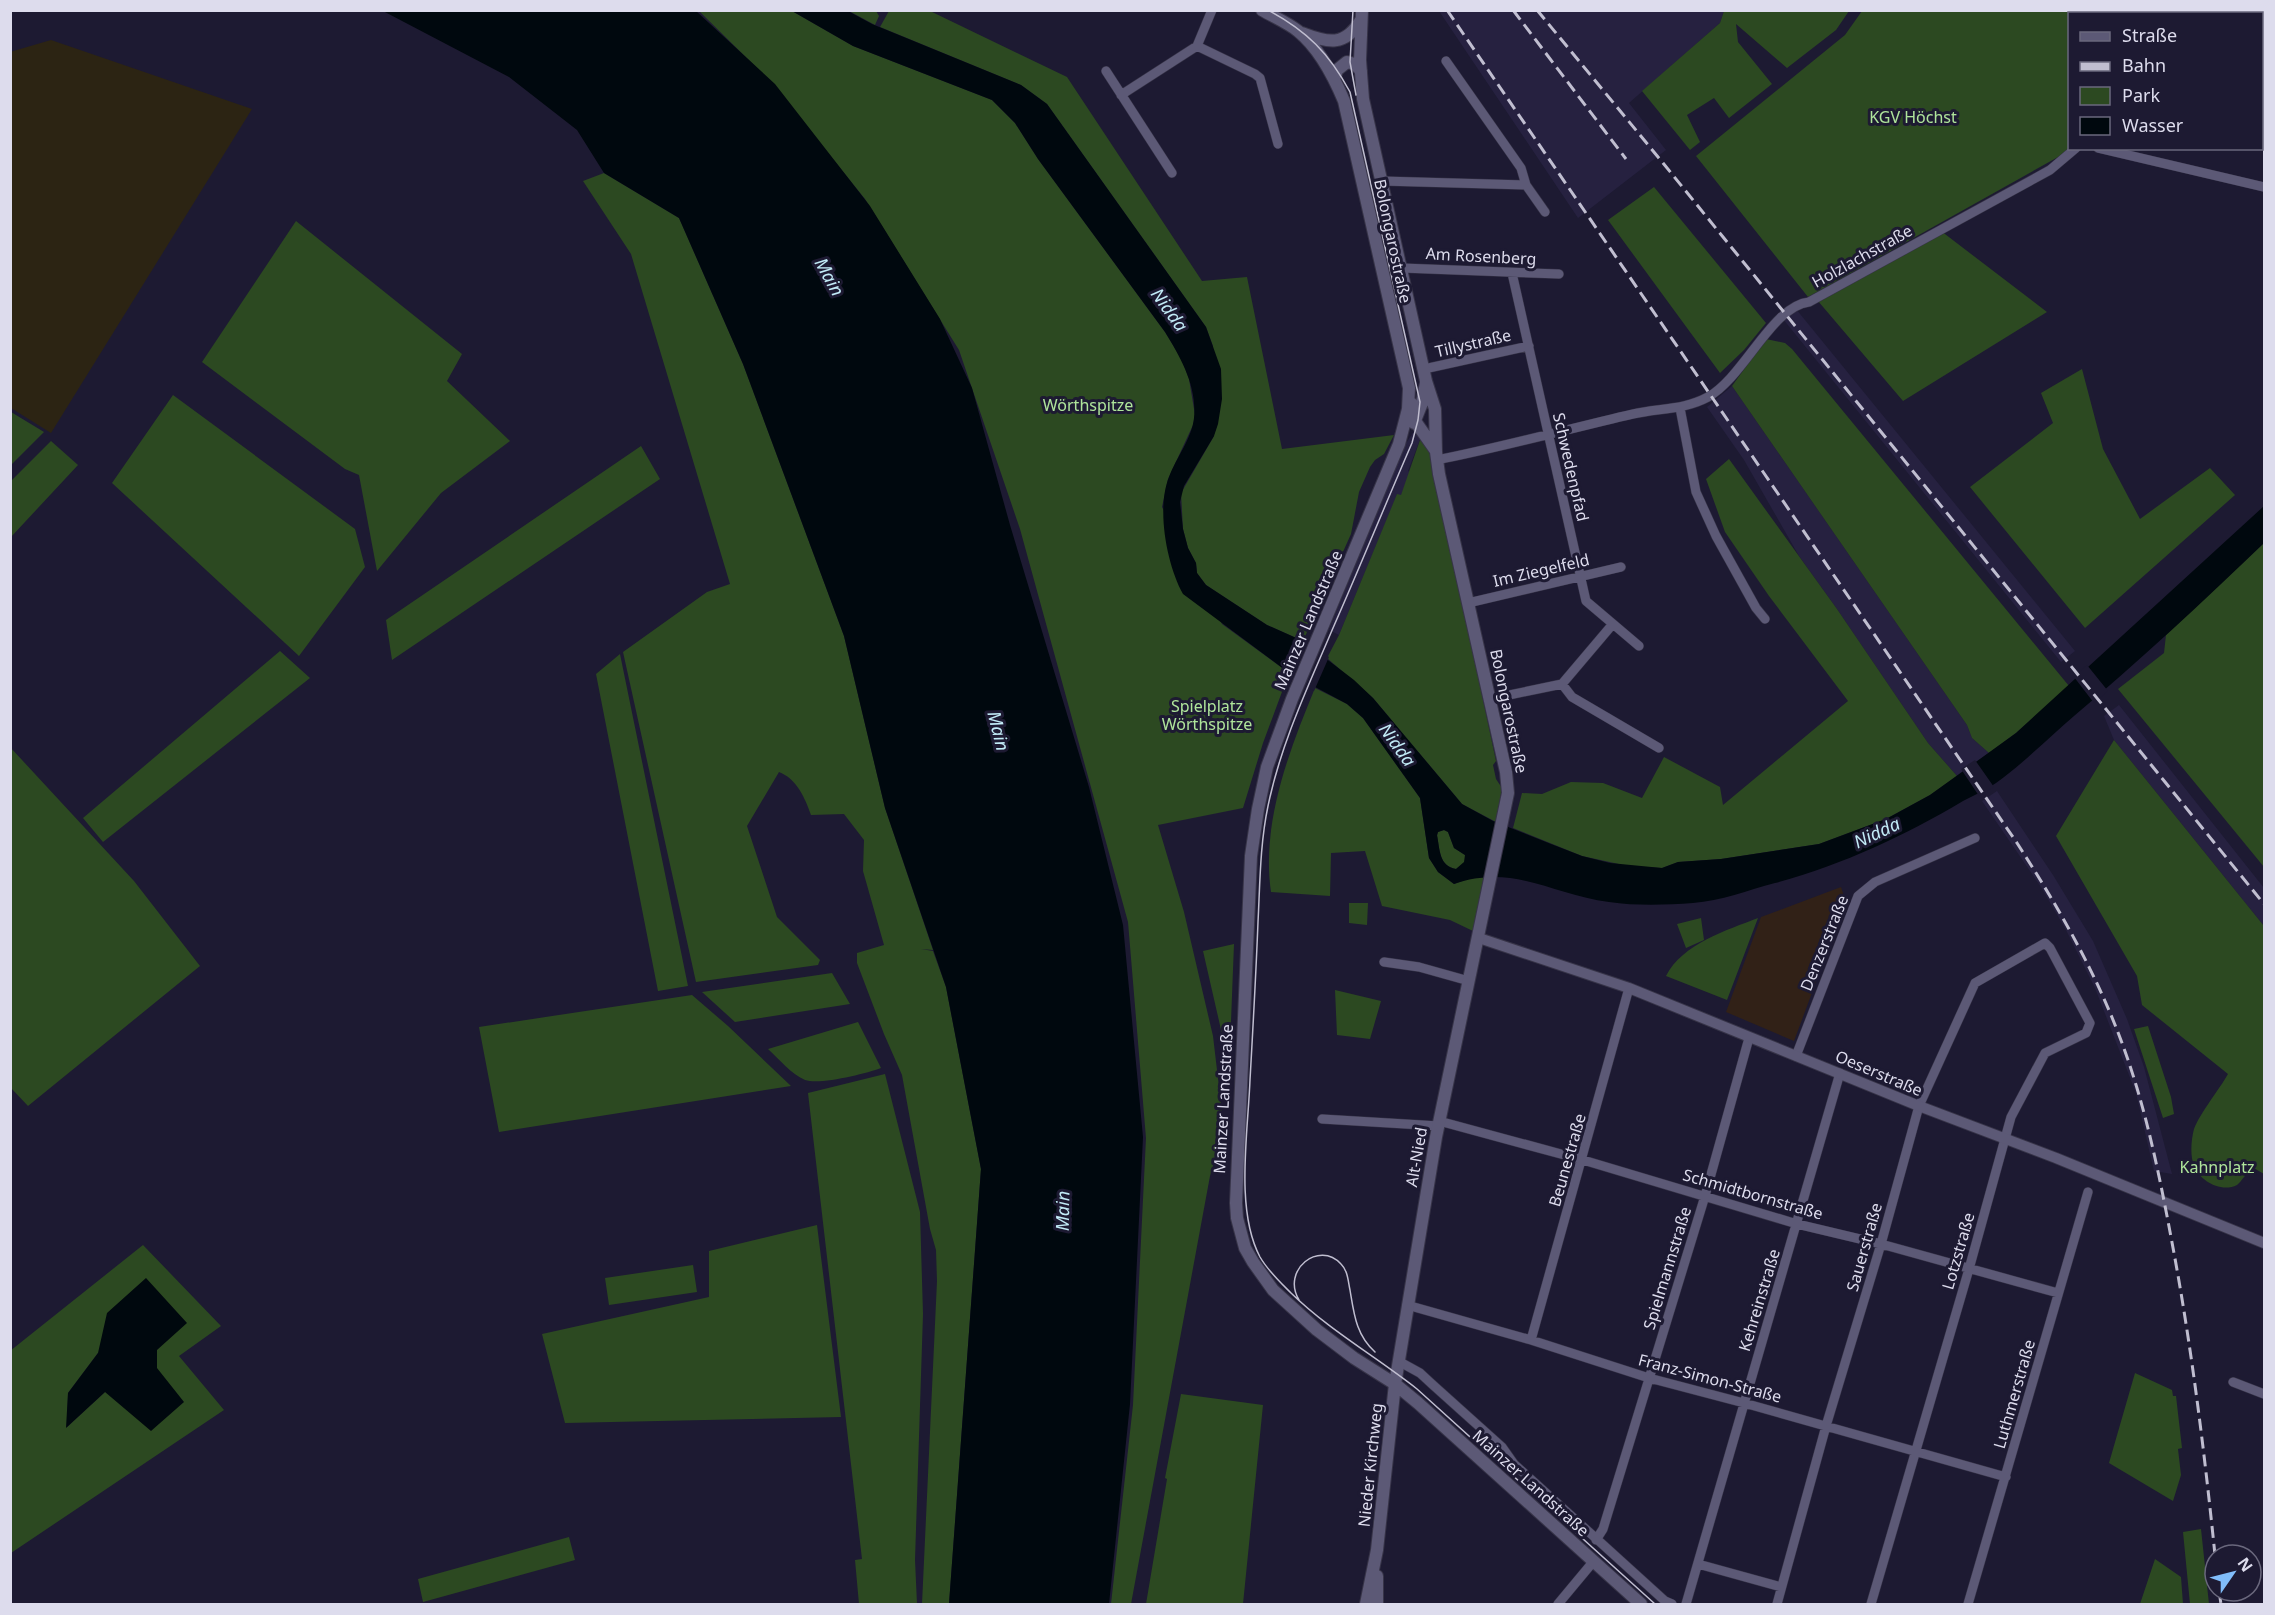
<svg xmlns="http://www.w3.org/2000/svg" width="2275" height="1615" viewBox="0 0 2275 1615" font-family="'Noto Sans',sans-serif">
<style>
.built{fill:#262140}
.industrial{fill:#2c2413}
.education{fill:#312117}
.green{fill:#2c4921;fill-rule:evenodd}
.water{fill:#00080e;fill-rule:evenodd}
.pier{fill:#1d1a32}
.lines{fill:none;stroke-linecap:round;stroke-linejoin:round}
.minor-casing{stroke:#373448;stroke-width:10}
.tertiary-casing{stroke:#373448;stroke-width:12}
.secondary-casing{stroke:#373448;stroke-width:14}
.minor{stroke:#5c5976;stroke-width:9}
.tertiary{stroke:#5c5976;stroke-width:10}
.secondary{stroke:#5c5976;stroke-width:12}
.tram{stroke:#c0bed0;stroke-width:1.5}
.rail{stroke:#c0bed0;stroke-width:3;stroke-dasharray:12 6;stroke-linecap:butt}
.labels{text-anchor:middle;stroke-width:6;stroke-linejoin:round;paint-order:stroke}
.park-label{font-size:16px;fill:#afe59b;stroke:#1d1a32}
.street-label{font-size:16px;fill:#dddced;stroke:#1d1a32}
.water-label{font-size:18px;font-style:italic;fill:#c2ebf7;stroke:#1d1a32}
</style>
<rect width="100%" height="100%" fill="#1d1a32"/>
<!-- built -->
<path class="built" d="M 1439,11 L 1724,11 L 1720,23 L 1629,103 L 1666,150 L 1578,218 Z
M 1796,309 L 2075,651 L 2061,662 L 1783,319 Z
M 1732,386 L 1967,725 L 1972,738 L 1989,753 L 1957,776 L 1928,743 L 1837,609 L 1799,556 L 1744,460 L 1707,407 Z
M 1415,430 L 1421,437 L 1408,471 L 1410,472 L 1401,496 L 1397,495 L 1339,635 L 1329,630 L 1395,467 L 1404,446 Z
M 2119,705 L 2264,888 L 2264,926 L 2114,740 L 2104,716 Z
M 1997,791 L 2053,875 L 2093,941 L 2127,1019 L 2144,1067 L 2172,1174 L 2154,1171 L 2136,1093 L 2095,988 L 2066,930 L 2041,887 L 1982,801 Z"/>
<!-- industrial -->
<path class="industrial" d="M 51,40 L 252,109 L 51,433 L 11,408 L 10,52 Z"/>
<!-- education -->
<path class="education" d="M 1841,887 L 1846,902 L 1794,1041 L 1726,1012 L 1761,917 Z"/>
<!-- green -->
<path class="green" d="M 2096,10 L 2099,13 L 2070,14 L 2070,143 L 2067,152 L 1808,297 L 1696,156 L 1845,35 L 1862,11 Z
M 699,11 L 792,11 L 853,46 L 992,100 L 1015,123 L 1038,159 L 1165,332 L 1182,360 L 1189,379 L 1195,415 L 1193,425 L 1168,479 L 1162,507 L 1222,624 L 1289,673 L 1263,743 L 1243,808 L 1158,825 L 1184,912 L 1213,1036 L 1223,1121 L 1221,1139 L 1210,1176 L 1131,1604 L 1111,1604 L 1133,1405 L 1146,1138 L 1128,922 L 1020,529 L 959,350 L 865,199 L 770,81 Z
M 849,11 L 876,11 L 879,16 L 875,25 Z
M 889,11 L 930,11 L 1067,77 L 1202,281 L 1247,277 L 1282,449 L 1394,435 L 1384,454 L 1375,460 L 1370,467 L 1359,492 L 1351,534 L 1303,641 L 1267,625 L 1206,585 L 1197,573 L 1196,563 L 1188,548 L 1183,529 L 1181,493 L 1214,436 L 1213,346 L 1206,327 L 1047,104 L 1021,85 L 880,27 Z
M 1724,11 L 1849,11 L 1836,30 L 1787,68 L 1736,24 L 1738,42 L 1772,84 L 1729,118 L 1714,98 L 1687,115 L 1700,142 L 1690,150 L 1642,91 L 1720,23 Z
M 604,173 L 679,218 L 743,364 L 844,636 L 885,808 L 933,950 L 921,949 L 933,951 L 946,987 L 981,1169 L 949,1604 L 922,1604 L 937,1281 L 936,1250 L 930,1229 L 902,1075 L 884,1034 L 857,963 L 857,953 L 884,945 L 863,871 L 864,840 L 844,814 L 811,815 C 805,798 797,779 779,772 L 747,826 L 777,917 L 820,960 L 818,965 L 696,982 L 623,652 L 707,592 L 730,584 L 631,254 L 583,181 Z
M 1654,187 L 1766,323 L 1744,350 L 1720,373 L 1608,220 Z
M 296,221 L 462,354 L 447,381 L 510,441 L 441,493 L 377,571 L 359,475 L 345,469 L 202,362 Z
M 1941,231 L 2047,312 L 1903,401 L 1818,301 Z
M 1766,339 L 1785,343 L 1792,349 L 2069,686 L 2016,733 L 1989,753 L 1972,738 L 1967,725 L 1732,386 Z
M 2082,369 L 2103,449 L 2140,519 L 2210,468 L 2235,495 L 2085,628 L 1970,487 L 2053,423 L 2041,393 Z
M 173,395 L 355,529 L 365,567 L 299,656 L 112,483 Z
M 11,412 L 44,432 L 11,465 Z
M 1420,440 L 1428,447 L 1432,460 L 1496,761 L 1493,765 L 1496,779 L 1502,788 L 1496,822 L 1462,804 L 1373,698 L 1327,658 L 1339,635 L 1397,494 L 1401,495 Z
M 51,441 L 78,465 L 11,537 L 11,481 Z
M 641,446 L 660,479 L 392,660 L 386,620 Z
M 1729,459 L 1837,609 L 1928,743 L 1957,776 L 1930,795 L 1886,819 L 1819,844 L 1721,859 L 1678,862 L 1662,868 L 1628,866 L 1582,856 L 1513,828 L 1522,793 L 1542,794 L 1571,782 L 1603,783 L 1642,798 L 1664,757 L 1720,787 L 1723,805 L 1848,701 L 1769,596 L 1725,532 L 1706,479 Z
M 2264,543 L 2264,867 L 2118,689 L 2164,653 L 2166,635 Z
M 280,651 L 310,678 L 103,842 L 83,818 Z
M 620,654 L 688,986 L 658,991 L 596,674 Z
M 1315,688 L 1347,704 L 1363,718 L 1420,798 L 1429,858 L 1438,872 L 1454,884 L 1468,879 L 1484,877 L 1473,931 L 1450,920 L 1382,906 L 1365,851 L 1331,853 L 1330,896 L 1271,892 C 1261,823 1289,751 1315,688 Z
M 2114,740 L 2264,926 L 2264,1174 L 2252,1167 C 2247,1172 2242,1181 2237,1185 C 2221,1193 2200,1181 2194,1166 C 2190,1156 2191,1140 2194,1129 C 2200,1113 2219,1090 2228,1074 L 2142,1005 L 2137,976 L 2056,836 Z
M 10,747 L 134,881 L 200,966 L 28,1106 L 11,1088 Z
M 1444,830 L 1448,832 L 1454,848 L 1465,855 L 1465,862 L 1456,869 C 1439,866 1440,850 1437,836 L 1438,832 Z
M 1349,903 L 1368,903 L 1367,925 L 1349,923 Z
M 1701,918 L 1704,940 L 1686,948 L 1677,924 Z
M 1758,918 L 1727,1000 L 1666,976 C 1682,944 1727,930 1758,918 Z
M 1234,944 L 1228,1099 L 1222,1034 L 1203,951 Z
M 832,973 L 850,1004 L 735,1022 L 702,992 Z
M 1335,990 L 1381,1001 L 1370,1039 L 1337,1035 Z
M 692,995 L 728,1026 L 791,1086 L 499,1132 L 479,1027 Z
M 858,1022 L 881,1068 C 865,1074 820,1085 805,1080 C 791,1074 779,1059 768,1049 Z
M 2148,1026 L 2171,1097 L 2174,1114 L 2163,1118 L 2134,1029 Z
M 885,1074 L 920,1212 L 923,1314 L 915,1560 L 917,1604 L 859,1604 L 855,1560 L 862,1559 L 808,1093 Z
M 817,1225 L 841,1417 L 565,1423 L 542,1334 L 709,1297 L 709,1251 Z
M 143,1245 L 221,1326 L 179,1356 L 224,1410 L 11,1553 L 10,1351 ZM 157,1350 L 157,1368 L 105,1392 L 67,1427 L 68,1393 L 98,1353 Z
M 693,1265 L 697,1292 L 609,1305 L 605,1278 Z
M 2135,1373 L 2172,1390 L 2173,1396 L 2176,1396 L 2182,1448 L 2178,1449 L 2181,1475 L 2173,1501 L 2109,1463 Z
M 1181,1394 L 1263,1405 L 1243,1604 L 1146,1604 L 1167,1479 L 1165,1478 Z
M 2201,1529 L 2209,1604 L 2190,1604 L 2183,1532 Z
M 569,1537 L 575,1560 L 423,1602 L 418,1579 Z
M 2155,1559 L 2181,1577 L 2183,1604 L 2140,1604 Z"/>
<!-- water -->
<path class="water" d="M 383,11 L 696,11 L 775,84 L 870,206 L 940,319 L 972,388 L 1010,525 L 1089,787 L 1123,925 L 1143,1137 L 1130,1404 L 1109,1604 L 949,1604 L 981,1169 L 946,987 L 885,808 L 844,636 L 743,364 L 679,218 L 604,173 L 577,130 L 509,77 Z
M 792,11 L 848,11 L 872,24 L 1021,85 L 1047,104 L 1206,327 L 1221,369 L 1222,399 L 1218,424 L 1214,436 L 1184,486 L 1180,502 L 1183,529 L 1188,548 L 1196,563 L 1197,573 L 1206,585 L 1267,625 L 1303,641 L 1354,680 L 1373,698 L 1462,804 L 1493,821 L 1551,844 L 1582,856 L 1610,863 L 1662,868 L 1678,862 L 1721,859 L 1819,844 L 1886,819 L 1930,795 L 2016,733 L 2264,506 L 2264,543 C 2203,602 2140,660 2074,716 C 2048,738 2024,763 1996,783 C 1986,790 1974,795 1963,801 C 1904,836 1842,865 1775,883 C 1748,890 1721,901 1693,903 C 1666,905 1636,906 1609,902 C 1553,895 1513,863 1454,884 L 1438,872 L 1429,858 L 1420,798 L 1363,718 L 1347,704 L 1289,673 L 1183,594 C 1167,565 1156,509 1169,477 C 1176,458 1192,438 1194,418 C 1197,386 1181,358 1165,332 L 1038,159 L 1015,123 L 992,100 L 853,46 ZM 1444,830 L 1448,832 L 1454,848 L 1465,855 L 1464,862 L 1456,869 C 1439,866 1440,850 1437,835 L 1438,832 Z
M 146,1278 L 187,1323 L 157,1350 L 157,1368 L 184,1402 L 151,1431 L 105,1392 L 66,1428 L 68,1393 L 98,1353 L 107,1313 Z"/>
<!-- pier -->
<path class="pier" d="M 1306,639 L 1329,657 L 1314,691 L 1290,676 Z
M 2087,665 L 2108,691 L 2094,703 L 2074,677 Z
M 1975,760 L 1994,787 L 1979,796 L 1961,769 Z"/>
<g class="lines">
<defs>
<path id="minor" d="M 2124,14 L 2124,10
M 1197,46 L 1255,74 L 1260,78 L 1278,144
M 1446,61 L 1521,168 L 1526,185 L 1545,212
M 1106,71 L 1172,173
M 1121,95 L 1197,46 L 1212,10
M 2098,148 L 2264,187
M 1382,181 L 1526,185
M 1402,268 L 1559,274
M 1512,273 L 1586,601 L 1639,646
M 1424,369 L 1529,346
M 1680,408 L 1696,492 L 1716,536 L 1756,608 L 1765,619
M 1437,460 C 1503,447 1568,429 1633,414 C 1659,408 1684,410 1708,397 C 1744,377 1772,306 1809,302 L 2050,170 L 2076,148
M 1468,603 L 1621,567
M 1562,684 L 1572,697 L 1659,748
M 1490,699 L 1562,684 L 1612,625
M 1384,962 L 1419,967 L 1469,981
M 1796,1056 L 1858,896 L 1875,882 L 1975,838
M 1322,1119 L 1439,1126
M 1439,1121 L 1583,1160 L 1797,1224 L 1881,1244 L 2058,1293
M 1407,1305 L 1531,1340 L 1649,1378 L 1744,1403 L 2006,1477
M 1531,1340 L 1629,988
M 1400,1362 L 1420,1373 L 1433,1385 L 1502,1447 L 1514,1464 L 1665,1601 L 1672,1604
M 2233,1382 L 2264,1394
M 1596,1540 L 1603,1529 L 1705,1196 L 1749,1038
M 1698,1564 L 1781,1587
M 1558,1604 L 1593,1562
M 1686,1604 L 1840,1073
M 1777,1604 L 1826,1426 L 1881,1244 L 1919,1106 L 1975,983 L 2045,943 L 2050,948 L 2090,1023 L 2086,1033 L 2045,1053 L 2011,1117 L 1969,1269 L 1871,1604
M 1968,1604 L 2088,1192"/>
<path id="tertiary" d="M 1479,938 L 1629,988 L 1919,1106 L 2056,1158 L 2264,1243"/>
<path id="secondary" d="M 1262,10 C 1274,17 1288,23 1298,31 C 1320,49 1334,77 1344,101 L 1409,388 L 1408,409 L 1399,444 L 1292,699 L 1267,767 L 1258,809 L 1251,856 L 1236,1203 L 1237,1218 L 1245,1248 L 1253,1262 L 1273,1290 L 1317,1330 L 1354,1358 L 1395,1384 L 1418,1403 L 1641,1604
M 1362,10 L 1360,60 L 1363,99 L 1426,381 L 1435,409 L 1436,452 L 1439,474 L 1506,772 L 1508,793 L 1436,1137 L 1395,1384 L 1377,1550 L 1366,1604
M 1302,33 C 1328,43 1345,47 1361,20
M 1334,79 L 1337,70 L 1347,62 L 1355,64 L 1361,71
M 1411,403 L 1415,421 L 1436,451
M 1414,423 L 1422,403 L 1426,383
M 1377,1604 L 1377,1576"/>
</defs>
<!-- minor casing -->
<use href="#minor" class="minor-casing"/>
<!-- tertiary casing -->
<use href="#tertiary" class="tertiary-casing"/>
<!-- secondary casing -->
<use href="#secondary" class="secondary-casing"/>
<!-- minor -->
<use href="#minor" class="minor"/>
<!-- tertiary -->
<use href="#tertiary" class="tertiary"/>
<!-- secondary -->
<use href="#secondary" class="secondary"/>
<!-- tram -->
<path class="tram" d="M 1268,10 C 1307,31 1329,53 1350,92 L 1420,402 L 1418,420 L 1412,443 C 1385,505 1360,567 1333,628 C 1308,687 1281,743 1268,806 C 1260,844 1260,883 1258,922 C 1256,975 1253,1027 1250,1080 C 1248,1133 1235,1210 1260,1257 C 1268,1271 1280,1282 1291,1293 C 1329,1330 1375,1356 1417,1389 L 1655,1604
M 1353,10 L 1350,62 L 1356,95
M 1299,1300 C 1281,1270 1319,1240 1341,1264 C 1348,1271 1348,1281 1350,1290 C 1354,1314 1356,1335 1375,1352"/>
<!-- rail -->
<path class="rail" d="M 1447,10 L 2017,843 C 2057,905 2093,967 2119,1035 C 2144,1100 2158,1168 2171,1237 C 2191,1342 2204,1448 2215,1555
M 1513,10 L 1626,159
M 1537,10 L 1663,163 L 2264,904
M 2219,1591 L 2221,1604"/>
</g>
<g class="labels">
<!-- park labels -->
<g class="park-label">
<text x="1913" y="123">KGV Höchst</text>
<text x="1088" y="411">Wörthspitze</text>
<text x="1207" y="712">Spielplatz<tspan x="1207" dy="18">Wörthspitze</tspan></text>
<text x="2217" y="1173">Kahnplatz</text>
</g>
<!-- street labels -->
<g class="street-label">
<text transform="translate(1393 241) rotate(78)" y="6">Bolongarostraße</text>
<text transform="translate(1481 256) rotate(3)" y="6">Am Rosenberg</text>
<text transform="translate(1862 256) rotate(-29)" y="6">Holzlachstraße</text>
<text transform="translate(1473 343) rotate(-13)" y="6">Tillystraße</text>
<text transform="translate(1571 467) rotate(77)" y="6">Schwedenpfad</text>
<text transform="translate(1541 570) rotate(-13)" y="6">Im Ziegelfeld</text>
<text transform="translate(1308 620) rotate(-67)" y="6">Mainzer Landstraße</text>
<text transform="translate(1509 711) rotate(78)" y="6">Bolongarostraße</text>
<text transform="translate(1824 943) rotate(-68)" y="6">Denzerstraße</text>
<text transform="translate(1879 1073) rotate(23)" y="6">Oeserstraße</text>
<text transform="translate(1223 1099) rotate(-87)" y="6">Mainzer Landstraße</text>
<text transform="translate(1416 1157) rotate(-80)" y="6">Alt-Nied</text>
<text transform="translate(1567 1160) rotate(-74)" y="6">Beunestraße</text>
<text transform="translate(1753 1194) rotate(16)" y="6">Schmidtbornstraße</text>
<text transform="translate(1864 1247) rotate(-74)" y="6">Sauerstraße</text>
<text transform="translate(1958 1251) rotate(-74)" y="6">Lotzstraße</text>
<text transform="translate(1667 1268) rotate(-73)" y="6">Spielmannstraße</text>
<text transform="translate(1759 1300) rotate(-73)" y="6">Kehreinstraße</text>
<text transform="translate(1710 1378) rotate(15)" y="6">Franz-Simon-Straße</text>
<text transform="translate(2014 1394) rotate(-74)" y="6">Luthmerstraße</text>
<text transform="translate(1370 1465) rotate(-84)" y="6">Nieder Kirchweg</text>
<text transform="translate(1531 1483) rotate(42)" y="6">Mainzer Landstraße</text>
</g>
<!-- water labels -->
<g class="water-label">
<text transform="translate(829 277) rotate(61)" y="6">Main</text>
<text transform="translate(1169 310) rotate(54)" y="6">Nidda</text>
<text transform="translate(998 731) rotate(76)" y="6">Main</text>
<text transform="translate(1397 745) rotate(54)" y="6">Nidda</text>
<text transform="translate(1877 833) rotate(-25)" y="6">Nidda</text>
<text transform="translate(1063 1211) rotate(-89)" y="6">Main</text>
</g>
</g>
<!-- border -->
<rect width="2275" height="1615" fill="none" stroke="#dddced" stroke-width="24"/>
<!-- legend -->
<rect x="2068" y="12" width="195" height="138" fill="#1d1a32" stroke="#6a687d" stroke-width="1.5"/>
<rect x="2080" y="32" width="30" height="9" fill="#5c5976" stroke="#6a687d" stroke-width="1.5"/>
<text x="2122" y="42" font-size="18" fill="#dddced">Straße</text>
<rect x="2080" y="62" width="30" height="9" fill="#c0bed0" stroke="#6a687d" stroke-width="1.5"/>
<text x="2122" y="72" font-size="18" fill="#dddced">Bahn</text>
<rect x="2080" y="87" width="30" height="18" fill="#2c4921" stroke="#6a687d" stroke-width="1.5"/>
<text x="2122" y="102" font-size="18" fill="#dddced">Park</text>
<rect x="2080" y="117" width="30" height="18" fill="#00080e" stroke="#6a687d" stroke-width="1.5"/>
<text x="2122" y="132" font-size="18" fill="#dddced">Wasser</text>
<!-- north arrow -->
<g transform="translate(2233 1573) rotate(55)"><circle r="28" fill="#1d1a32" stroke="#6a687d" stroke-width="1.5"/>
<path d="M0-4.5L10 22L0 15L-10 22Z" fill="#81bdfa"/>
<text y="-9" font-size="16" font-weight="bold" text-anchor="middle" fill="#dddced">N</text>
</g>
</svg>
